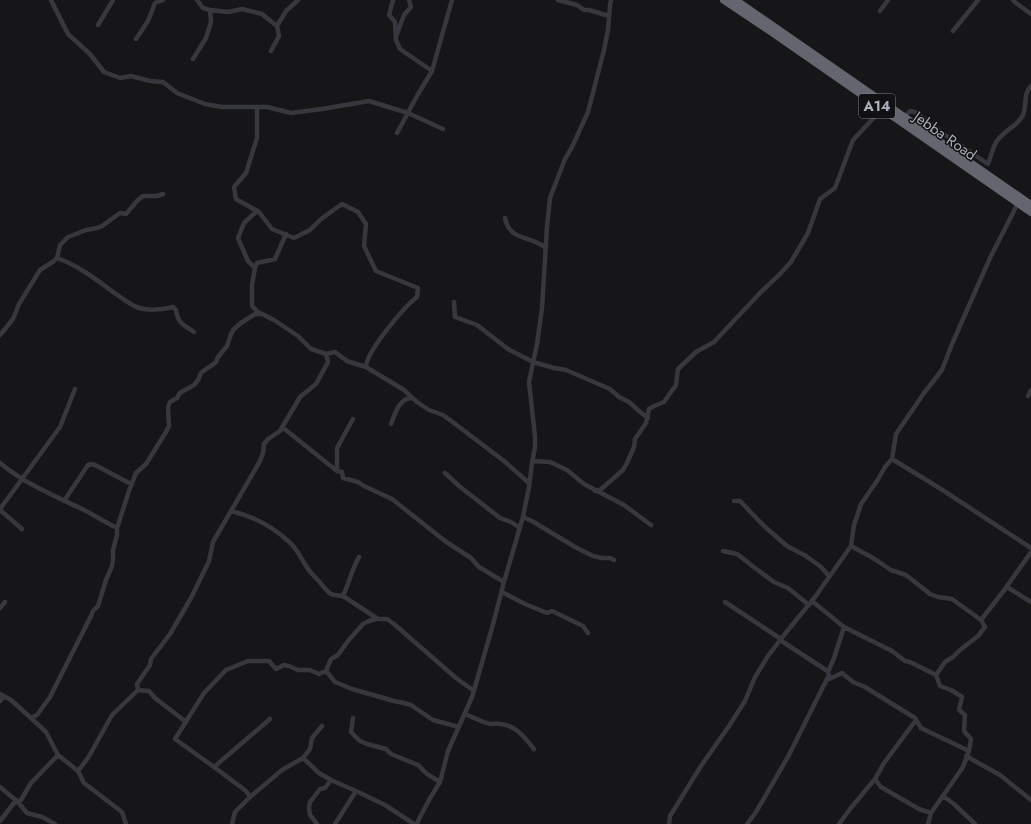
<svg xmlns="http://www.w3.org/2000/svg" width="1031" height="824" viewBox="0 0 1031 824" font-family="Jost,sans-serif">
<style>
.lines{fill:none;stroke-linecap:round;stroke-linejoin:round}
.street{stroke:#37383d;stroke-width:4.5}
.highway{stroke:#63666e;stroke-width:8}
.labels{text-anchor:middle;stroke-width:3;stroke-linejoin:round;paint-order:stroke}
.shield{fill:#111113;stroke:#7b7e86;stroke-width:1}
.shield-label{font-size:14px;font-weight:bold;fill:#a8adb8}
.street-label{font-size:15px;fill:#a8adb8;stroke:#111113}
</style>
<rect width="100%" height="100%" fill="#161618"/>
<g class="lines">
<!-- street -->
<path class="street" d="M 51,0 L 68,34 L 90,54 L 104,72 L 120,78 L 131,76 L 150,81 L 163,82 L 177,93 L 205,104 L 222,107 L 267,107 L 291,113 L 322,109 L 369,101 L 408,113 L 443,129
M 197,0 L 203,8 L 210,10 L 228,12 L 242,9 L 262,14 L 277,26 L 279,36 L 271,51
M 393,0 L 389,15 L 395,22 L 396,40 L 400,49 L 432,71
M 558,0 L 577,5 L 584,10 L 589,10 L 609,16
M 1013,0 L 1016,3 L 1031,14
M 880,11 L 888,0
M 98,25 L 113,0
M 277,26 L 286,11 L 298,0
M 953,31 L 978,0
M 397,34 L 404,15 L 411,7 L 409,0
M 136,39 L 148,21 L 155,3 L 163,0
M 193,59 L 206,38 L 211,22 L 210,10
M 257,107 L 257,138 L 246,173 L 234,187 L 236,199 L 259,212 L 272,229 L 294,238 L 310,230 L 321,219 L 342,204 L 358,212 L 366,224 L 364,246 L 376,271 L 418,288 L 417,297 C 404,307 366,352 366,367 L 404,390 L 417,402 L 429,410 L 443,415 L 454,423 L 504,461 L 529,483
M 905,118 L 907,114 L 910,111 L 915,112 L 942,133 L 988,164 C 991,157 993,146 997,141 C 1004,130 1017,127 1023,115 C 1027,105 1023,94 1031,86
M 397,133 L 417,96 L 432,71 L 452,0
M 257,211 L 244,223 L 238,238 L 248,261 L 255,268 L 252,285 L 252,306 L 258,312 L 274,320 L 298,336 L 311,349 L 326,354 L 335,352 L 347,361 L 366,367
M 505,218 C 510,242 531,235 546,248
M 57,258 C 77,265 96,279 113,292 C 121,297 130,305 139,308 C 151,311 161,310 173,307 L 176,310 C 178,324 184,325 194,332
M 255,268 L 257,263 L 275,259 L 286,234
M 454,302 L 455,317 L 477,325 L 508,349 L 533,362 L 554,368 L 566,370 L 610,389 L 619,397 L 629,402 L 640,412 L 648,418
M 0,335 L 13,319 L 19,304 L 40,270 L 54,261 L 57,258 L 60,245 L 68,237 L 86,230 L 97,228 L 102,226 L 120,213 L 126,214 L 137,201 L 143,196 L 157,196 L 163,194
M 1028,396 L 1031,390
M 353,419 L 337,448 L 337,471 L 342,472 L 343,478 L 358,482 L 364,486 L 392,499 L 445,541 L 471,558 L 479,567 L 504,582
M 391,424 C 395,414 399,398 412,398
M 282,427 L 337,471
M 892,459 L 941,489 L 1031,548
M 532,461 L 550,462 L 567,470 L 584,484 L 624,505 L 651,525
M 0,463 C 25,484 55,496 84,510 C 96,516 106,523 117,528
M 445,473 L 459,486 L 500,518 L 511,522 L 520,528
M 595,491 L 600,490 L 623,470 L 627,463 L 634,447 L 635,439 L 646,423 L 649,409 L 654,406 L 664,402 L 676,385 L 678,369 L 696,352 L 714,342 L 760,293 L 780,274 L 791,262 L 808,233 L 820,199 L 835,188 L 853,140 L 882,109
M 64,501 L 88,465 L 91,464 L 95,465 L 131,484
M 734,501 L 740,501 L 764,526 L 787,546 L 806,556 L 821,567 L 829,576
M 0,509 L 60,427 L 75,389
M 0,510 L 22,529
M 231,511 C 252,516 272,526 288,541 C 298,549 301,559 308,569 C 310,572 313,575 316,578 C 321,583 325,590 331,594 C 335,596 339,595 343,596
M 523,517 L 532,521 L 575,547 L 593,556 L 602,558 L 610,558 L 614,560
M 723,551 L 737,554 L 755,568 L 774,582 L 788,588 L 809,605
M 359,557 C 352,569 349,583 343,596 L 378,619
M 1007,587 L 1031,602
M 502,592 L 525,604 L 547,613 L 552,611 L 583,626 L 588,633
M 812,601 L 844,627 L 892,651 L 905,661 L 910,662 L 936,675 L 945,662 L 953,657 L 960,650 L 978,636 L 985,627 L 981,620 L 952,599 L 938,597 L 930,594 L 906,575 L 891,570 L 873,558 L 851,546
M 0,608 L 5,602
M 981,620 L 1005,589 L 1031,552
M 828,672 L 834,658 L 844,627
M 827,680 L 842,673 L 853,682 L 865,687 L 915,718 L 921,728 L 969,751 L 971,739 L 964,731 L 965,715 L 959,710 L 962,697 L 951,690 L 940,686 L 936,675
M 138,690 L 149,691 L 155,698 L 186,722
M 0,694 L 11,700 L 32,719 L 46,732 L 58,755 L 78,771 L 84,783 L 122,812 L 126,824
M 0,701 L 4,696
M 465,714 C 472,717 484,723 491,724 C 494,724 497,723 500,724 C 516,725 525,738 534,749
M 31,718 L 37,715 L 50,697 L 87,624 L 91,616 L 93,611 L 98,606 L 106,580 L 112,566 L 113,559 L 113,550 L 117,535 L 117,528 L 129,491 L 136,473 L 146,464 L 166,432 L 169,426 L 168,407 L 170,402 L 177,398 L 180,393 L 194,385 L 198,380 L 201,373 L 206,369 L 211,366 L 216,362 L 218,357 L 227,346 L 231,334 L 234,329 L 241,323 L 255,314 L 262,314
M 353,718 L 351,732 L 360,741 L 367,744 L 386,749 L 391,754 L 418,765 L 427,774 L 440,782
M 459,727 L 433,720 L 411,705 L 404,703 L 394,701 L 352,689 L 335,682 L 326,671 L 331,659 L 338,655 L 348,641 L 363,624 L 369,621 L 376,619 L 387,619 L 394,624 L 456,678 L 474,691
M 966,756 L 1000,775 L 1031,800
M 303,758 L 319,773 L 331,780 L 356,791
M 214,767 L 270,719
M 78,771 L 88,758 L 112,715 L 138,690 L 137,684 L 150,665 L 151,659 L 170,634 L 191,598 L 209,561 L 213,542 L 260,461 L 263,453 L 264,444 L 268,439 L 280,431 L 300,397 L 316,384 L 328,362 L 326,354
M 875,779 L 881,787 L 919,809 L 931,813
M 0,787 L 18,802 L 27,813 L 42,817 L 55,824
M 943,796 L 954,804 L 975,824
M 250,797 L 246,791 L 214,767 L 175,739 L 204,693 L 226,670 L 248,661 L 269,661 L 276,669 L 284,665 L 289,666 L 298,670 L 310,670 L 319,674 L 326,671
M 0,821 L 14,803 L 21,800 L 31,783 L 58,755
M 232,824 L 235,812 L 250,797 L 282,770 L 303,758 L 310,749 L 312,738 L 322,726
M 317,824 L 310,815 L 309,808 L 310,802 L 320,789 L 325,788 L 331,780
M 335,824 L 356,791 L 385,805 L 414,824
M 417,824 L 420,817 L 429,800 L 440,782 L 448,751 L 472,697 L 492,628 L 504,582 L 523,517 L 529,487 L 532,463 L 535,447 L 535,436 L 529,382 L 537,344 L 542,308 L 547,227 L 550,198 L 565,159 L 572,147 L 588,112 L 604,50 L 608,30 L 610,5 L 611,0
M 669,824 L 670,816 L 701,766 L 729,726 L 745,701 L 755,677 L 768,656 L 781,639 L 725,602
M 747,824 L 756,812 L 789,755 L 829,675 L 828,672 L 826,670 L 783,642 L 781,639 L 784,635 L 815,597 L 851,546 L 854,525 L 861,504 L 877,481 L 885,467 L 892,459 L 896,434 L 924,393 L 942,370 L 952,344 L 990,258 L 1018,203
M 839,824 L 850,809 L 875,779 L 884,763 L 916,720
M 928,824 L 931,813 L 963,767 L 969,751"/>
<!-- highway -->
<path class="highway" d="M 724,0 L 769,30 L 1031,212
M 735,0 L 1031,205"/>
</g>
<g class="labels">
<!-- shield labels -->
<rect class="shield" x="859" y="94" width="36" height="24" rx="3"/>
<g class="shield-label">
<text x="877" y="111">A14</text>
</g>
<!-- street labels -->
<g class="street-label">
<text transform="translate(945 136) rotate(35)" y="5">Jebba Road</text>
</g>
</g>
</svg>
